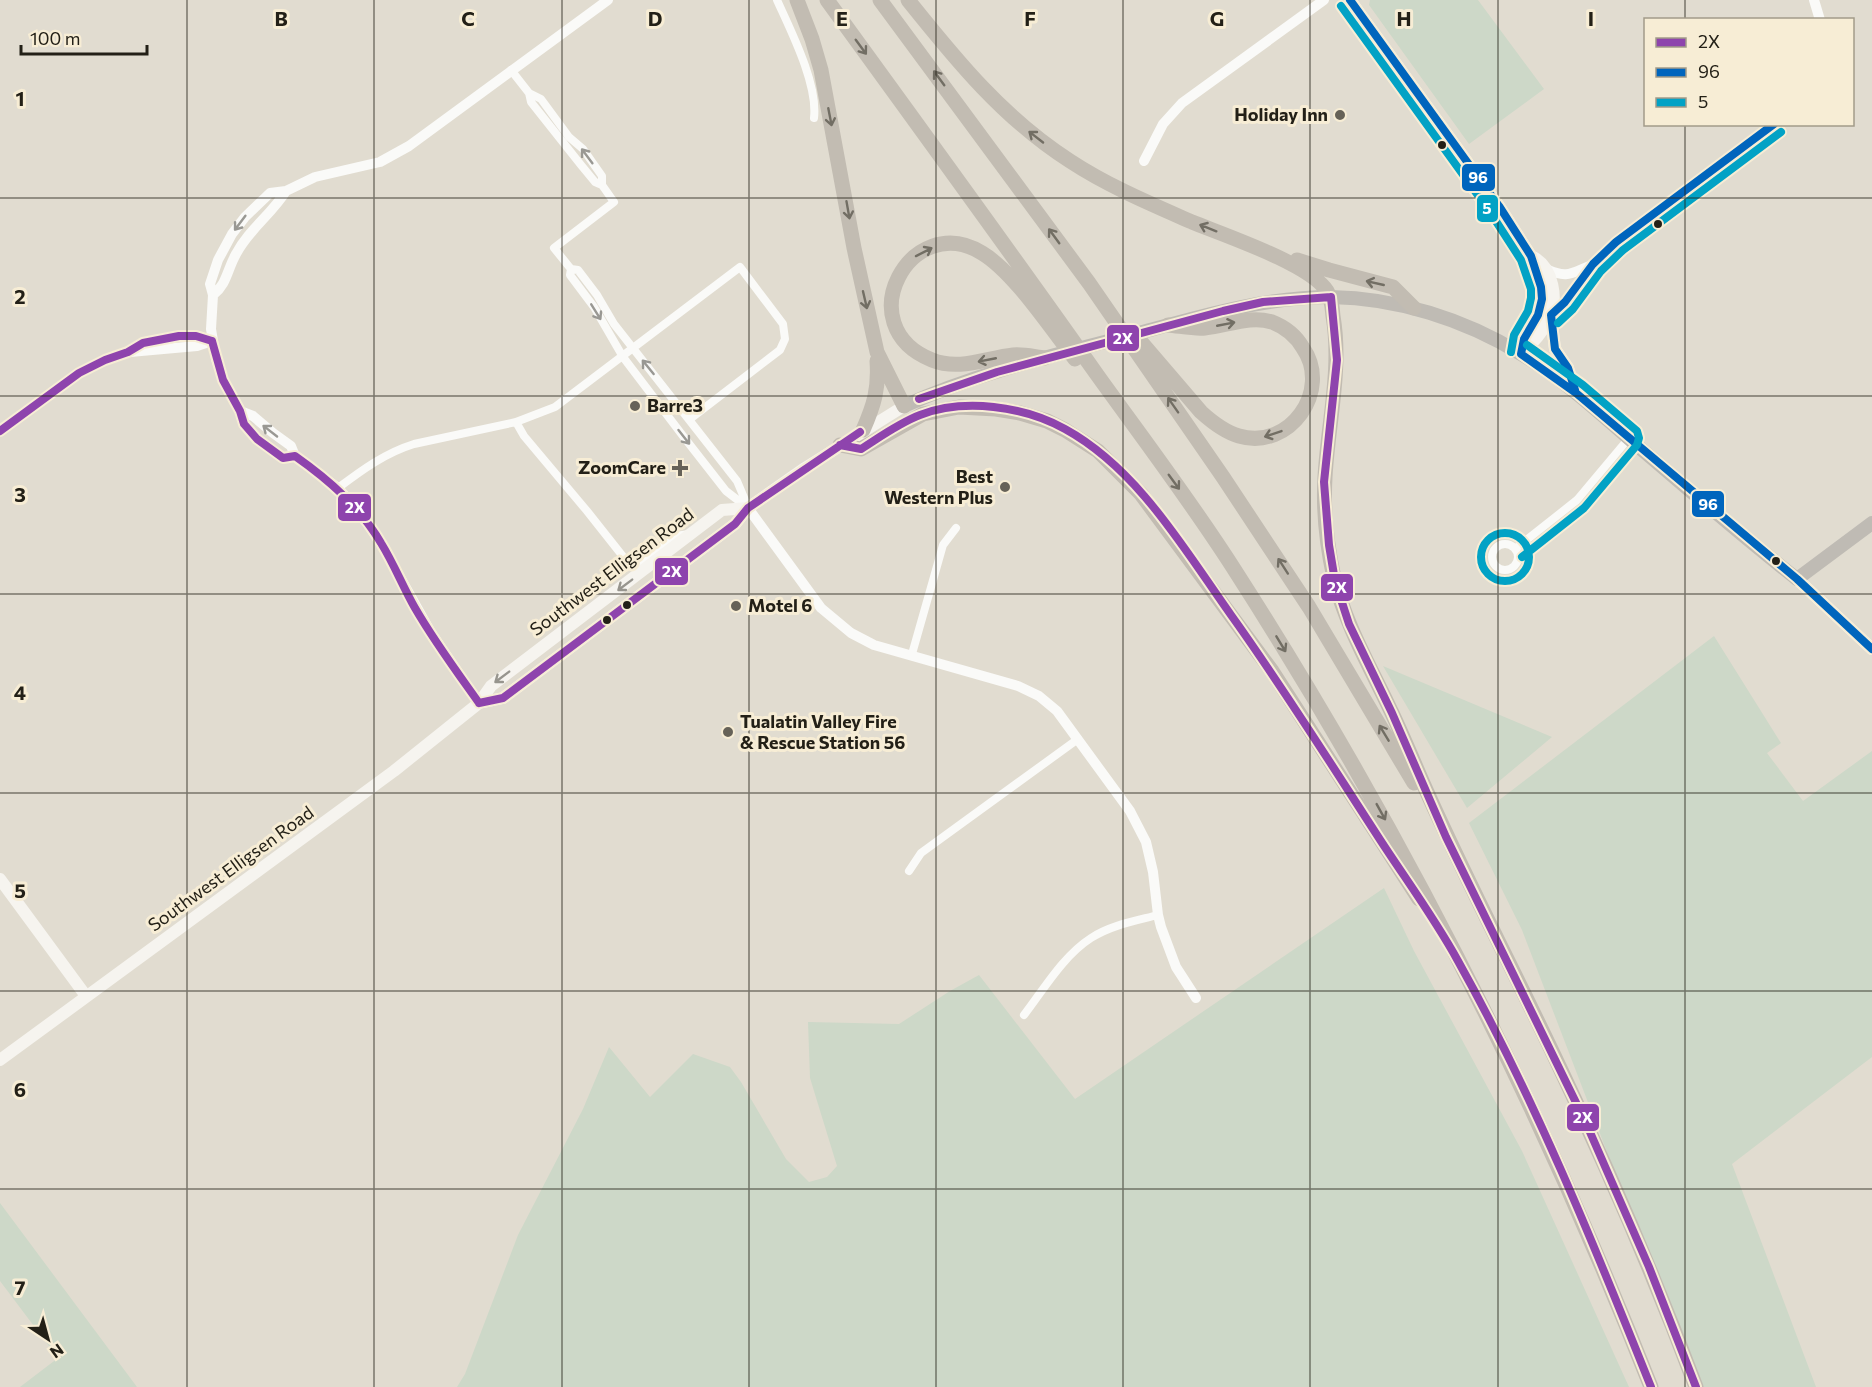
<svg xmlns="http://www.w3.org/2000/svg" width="1872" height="1387" viewBox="0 0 1872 1387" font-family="Commissioner,sans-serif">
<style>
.green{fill:#cdd8c8}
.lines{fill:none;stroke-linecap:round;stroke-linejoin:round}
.minor{stroke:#fafaf8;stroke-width:8}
.tertiary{stroke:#fafaf8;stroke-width:10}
.secondary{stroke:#f6f4ef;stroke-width:12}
.primary{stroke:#bfbbb4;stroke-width:14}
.motorway{stroke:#c2bcb2;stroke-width:15}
.bus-1-casing{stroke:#f7edd5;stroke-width:12}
.bus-2-casing{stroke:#f7edd5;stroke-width:12}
.bus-3-casing{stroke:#f7edd5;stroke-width:12}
.bus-1{stroke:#8e44ad;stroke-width:8}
.bus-2{stroke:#0065bd;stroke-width:8}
.bus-3{stroke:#02a2c5;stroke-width:8}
.oneway{stroke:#726e64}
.oneway2{stroke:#999893}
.oneway3{stroke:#97958e}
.grid{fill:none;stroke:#232017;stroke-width:1.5;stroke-opacity:0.55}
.poi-dot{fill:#666258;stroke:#f7edd5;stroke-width:2}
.bus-dot{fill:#232017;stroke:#f7edd5;stroke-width:2}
.labels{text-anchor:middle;stroke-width:6;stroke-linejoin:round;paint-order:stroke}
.poi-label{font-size:18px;font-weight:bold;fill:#232017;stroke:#f7edd5;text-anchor:end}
.street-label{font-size:18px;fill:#232017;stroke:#f7edd5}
.grid-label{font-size:20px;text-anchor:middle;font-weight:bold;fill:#232017;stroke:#f7edd5;stroke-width:6;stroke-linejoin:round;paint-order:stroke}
.line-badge{stroke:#f7edd5;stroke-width:2}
.badge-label{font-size:16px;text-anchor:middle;font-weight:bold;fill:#fff}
</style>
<rect width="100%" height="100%" fill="#e1dcd0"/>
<!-- green -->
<path class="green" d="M 1370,0 L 1478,0 L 1544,89 L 1469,144 L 1369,5 Z
M 1714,636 L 1781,743 L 1767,753 L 1803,801 L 1872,751 L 1872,1057 L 1732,1164 L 1816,1387 L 1697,1387 L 1522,930 L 1469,823 Z
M 1383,666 L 1552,737 L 1467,808 Z
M 1384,888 L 1414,951 L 1522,1151 L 1629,1387 L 457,1387 L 465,1374 L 518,1235 L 583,1109 L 609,1047 L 650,1097 L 693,1054 L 730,1067 L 741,1082 L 786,1159 L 809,1182 L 827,1177 L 837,1166 L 810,1078 L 808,1022 L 899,1024 L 950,991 L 979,975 L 1075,1099 Z
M 0,1203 L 137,1387 L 20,1387 L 58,1358 L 0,1281 Z"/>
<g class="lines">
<!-- minor -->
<path class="minor" d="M 777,0 C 791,31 818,84 814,118
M 511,70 L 529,93 L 531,102 L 581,165 L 595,182 L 602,185 L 614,202 L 554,248 L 571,269 L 570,275 L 594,307 L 623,357 L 683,436 L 726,491 L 748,508
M 529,93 L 541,99 L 569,137 L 583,149 L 602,176 L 602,185
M 571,269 L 578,270 L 597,295 L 614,324 L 737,481 L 748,507
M 516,422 L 524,436 L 587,511 L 625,559 L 636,564 L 642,562 L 676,536 L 689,534
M 338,488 C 362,470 385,453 414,444 L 516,422 L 555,407 L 740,267 L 783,324 L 785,339 L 780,350 L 690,419
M1492 557a13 13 0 1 1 26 0a13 13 0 1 1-26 0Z
M 1515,549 L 1577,500 L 1629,438
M 912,654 L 943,545 L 956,528
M 909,871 L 921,853 L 1078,739
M 1024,1015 C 1044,989 1063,956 1091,938 C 1111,925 1135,921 1158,915"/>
<!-- tertiary -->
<path class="tertiary" d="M 1814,0 L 1820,20
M 1144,161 L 1163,124 L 1182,103 L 1324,0
M 1546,269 C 1568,279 1571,273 1592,265
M 213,295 C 227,284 227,270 236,254 C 249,229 272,214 286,191
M 1551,315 L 1565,302 L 1593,264 L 1616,242 L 1775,124
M 130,352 L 197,346 L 212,341
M 240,411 L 253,416 L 273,433 L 291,446 L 295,456 L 338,488 L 361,514 L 382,545 L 430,631 L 479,703
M 0,431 L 79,373 L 105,360 L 128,352 L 143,343 L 179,336 L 196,336 L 212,341
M 295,456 L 283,458 L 257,439 L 244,424 L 240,411 L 223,380 L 216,359 L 211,329 L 213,295 L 210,284 L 218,260 L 232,234 L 245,217 L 270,193 L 286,191 L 315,177 L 380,162 L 409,146 L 608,0
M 748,508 L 821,608 L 851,633 L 874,645 L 1018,686 L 1039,696 L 1057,711 L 1130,811 L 1146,842 L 1153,872 L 1158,915 L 1161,927 L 1176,967 L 1196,998"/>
<!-- secondary -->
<path class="secondary" d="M 1350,0 L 1499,206 L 1531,256 C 1532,269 1541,279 1542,292 C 1543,311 1535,320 1526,335 C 1523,340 1522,348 1521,354
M 1551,316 L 1555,349 L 1568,368 L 1576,393
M 1521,354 C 1531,344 1542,334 1548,321 C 1559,301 1554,266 1531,256
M 1797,579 L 1872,649
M 479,703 L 503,698 L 735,524 L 748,508 L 805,468 L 904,406
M 0,879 L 86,996
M 0,1060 L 394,771 L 479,703 L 491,686 L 722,510 L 748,508"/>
<!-- primary -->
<path class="primary" d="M 904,406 C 978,372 1060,354 1139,333 C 1201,316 1265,297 1331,297 C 1397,298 1464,319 1521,354 C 1567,381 1606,419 1647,454 C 1696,496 1746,539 1797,579 L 1872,523"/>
<!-- motorway -->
<path class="motorway" d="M 797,0 L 812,39 L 821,70 L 854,248 L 877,352 L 904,406
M 827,0 C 918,125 1009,250 1098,376 C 1144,440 1192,503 1234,569 C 1401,829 1538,1100 1651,1387
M 880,0 L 1089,283 L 1223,477 L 1309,607 L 1414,783
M 908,0 C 956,60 1004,119 1070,161 C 1108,186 1151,204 1192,222 C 1224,235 1310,264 1327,291 C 1332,299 1332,307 1333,316 C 1342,369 1328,423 1325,477 C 1323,510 1327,546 1334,578 C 1346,626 1371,668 1391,711 C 1401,732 1410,753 1419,774 C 1462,873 1513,968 1559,1066 C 1609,1171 1655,1278 1696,1387
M 1297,260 L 1329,270 L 1393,287 L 1414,308
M 1135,335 L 1201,412 C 1212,422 1225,432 1239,436 C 1290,451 1332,390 1303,348 C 1296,336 1285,327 1272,322 C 1250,315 1227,326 1205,328 C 1193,329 1180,326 1168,325
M 1045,358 C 1035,357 1024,354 1013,355 C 986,358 959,371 932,360 C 847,326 911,209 982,253 C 1014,272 1051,329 1075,359
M 863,430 C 874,405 879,389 877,361
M 840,445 L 861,449 L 923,414 L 959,407 L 996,409 L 1020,413 L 1047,421 L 1065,430 L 1098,451 L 1141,494 L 1272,671 L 1419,899"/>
<defs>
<path id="bus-1" d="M 1331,297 L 1337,360 L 1324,482 L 1329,545 L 1335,581 L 1349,624 L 1392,713 L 1446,837 L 1586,1123 L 1649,1267 L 1696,1387
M 212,341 L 223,380 L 240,411 L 244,424 L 257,439 L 283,458 L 295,456 C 329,480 360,507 381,543 C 394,564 403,587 415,608 C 434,641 457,672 479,703
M 919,399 L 997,372 L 1223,311 L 1263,302 L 1331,297
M 0,431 L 79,373 L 105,360 L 128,352 L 143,343 L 179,336 L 196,336 L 212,341
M 840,445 L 861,449 C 880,437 899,423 920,415 C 964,398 1024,406 1065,429 C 1138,469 1184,549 1231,615 C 1282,686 1329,761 1377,835 C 1404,877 1434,917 1458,961 C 1534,1097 1593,1242 1651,1387
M 479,703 L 503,698 L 735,524 L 748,508 L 860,432"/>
<path id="bus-2" d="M 1350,0 L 1499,206 L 1531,256 L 1541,287 L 1542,299 L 1538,315 L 1524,339 L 1521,354 L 1576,393 L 1797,579 L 1872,649
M 1575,390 L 1568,368 L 1555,349 L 1551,315 L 1565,302 L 1593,264 L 1616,242 L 1774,124"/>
<path id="bus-3" d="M 1341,6 L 1490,212 L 1521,260 L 1531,289 L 1531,298 L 1528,311 L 1514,335 L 1511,352
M 1558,323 L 1573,309 L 1601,271 L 1623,250 L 1781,132
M1481 557a24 24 0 1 1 48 0a24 24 0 1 1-48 0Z
M 1522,557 L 1584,508 L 1637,445 L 1639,438 L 1637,431 L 1583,385 L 1527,345"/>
</defs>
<!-- bus-1 casing -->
<use href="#bus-1" class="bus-1-casing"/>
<!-- bus-2 casing -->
<use href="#bus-2" class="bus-2-casing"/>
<!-- bus-3 casing -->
<use href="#bus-3" class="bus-3-casing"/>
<!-- bus-1 -->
<use href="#bus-1" class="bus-1"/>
<!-- bus-2 -->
<use href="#bus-2" class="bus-2"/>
<!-- bus-3 -->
<use href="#bus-3" class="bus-3"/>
</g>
<!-- one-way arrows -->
<defs><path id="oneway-shaft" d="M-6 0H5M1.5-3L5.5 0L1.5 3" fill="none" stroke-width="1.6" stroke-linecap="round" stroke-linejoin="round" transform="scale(1.5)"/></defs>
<g class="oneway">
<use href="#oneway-shaft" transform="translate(861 47) rotate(54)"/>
<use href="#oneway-shaft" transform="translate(939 78) rotate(-126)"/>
<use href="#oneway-shaft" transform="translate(830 117) rotate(79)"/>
<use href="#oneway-shaft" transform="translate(1036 137) rotate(-142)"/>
<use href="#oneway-shaft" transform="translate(848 210) rotate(80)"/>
<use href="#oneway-shaft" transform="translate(1208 228) rotate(-158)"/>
<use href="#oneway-shaft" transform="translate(1054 236) rotate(-126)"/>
<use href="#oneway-shaft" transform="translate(924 252) rotate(-27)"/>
<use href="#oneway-shaft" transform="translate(1375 283) rotate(-167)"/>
<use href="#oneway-shaft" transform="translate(865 300) rotate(77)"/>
<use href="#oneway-shaft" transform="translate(1226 324) rotate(-11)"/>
<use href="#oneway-shaft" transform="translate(987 360) rotate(169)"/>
<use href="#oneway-shaft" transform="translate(1173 405) rotate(-125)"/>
<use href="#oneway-shaft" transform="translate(1273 434) rotate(161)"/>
<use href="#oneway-shaft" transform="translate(1174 482) rotate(54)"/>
<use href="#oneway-shaft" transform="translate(1283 566) rotate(-123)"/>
<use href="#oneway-shaft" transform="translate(1281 644) rotate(59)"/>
<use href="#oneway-shaft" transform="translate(1384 733) rotate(-121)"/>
<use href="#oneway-shaft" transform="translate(1381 812) rotate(61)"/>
</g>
<g class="oneway2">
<use href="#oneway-shaft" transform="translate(587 156) rotate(-127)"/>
<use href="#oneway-shaft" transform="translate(240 223) rotate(127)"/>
<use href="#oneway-shaft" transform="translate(596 312) rotate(58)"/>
<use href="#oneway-shaft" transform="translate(648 367) rotate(-129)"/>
<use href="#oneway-shaft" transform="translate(270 431) rotate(-142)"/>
<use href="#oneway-shaft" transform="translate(684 437) rotate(52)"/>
</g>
<g class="oneway3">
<use href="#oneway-shaft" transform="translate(625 585) rotate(143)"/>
<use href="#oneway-shaft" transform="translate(502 677) rotate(143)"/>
</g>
<!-- grid -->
<path class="grid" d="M 187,0 L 187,1387M 374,0 L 374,1387M 562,0 L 562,1387M 749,0 L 749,1387M 936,0 L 936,1387M 1123,0 L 1123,1387M 1310,0 L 1310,1387M 1498,0 L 1498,1387M 1685,0 L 1685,20M 1685,124 L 1685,1387M 0,198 L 1872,198M 0,396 L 1872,396M 0,594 L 1872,594M 0,793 L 1872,793M 0,991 L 1872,991M 0,1189 L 1872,1189"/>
<!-- markers -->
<g class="poi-dot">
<circle cx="1340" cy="115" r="6"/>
<circle cx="635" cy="406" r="6"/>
<path d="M677 459h6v6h6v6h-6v6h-6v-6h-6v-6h6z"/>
<circle cx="1005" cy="487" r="6"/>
<circle cx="736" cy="606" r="6"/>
<circle cx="728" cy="732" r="6"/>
</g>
<g class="bus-dot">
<circle cx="1442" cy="145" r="5"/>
<circle cx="1658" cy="224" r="5"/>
<circle cx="1776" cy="561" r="5"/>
<circle cx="627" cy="605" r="5"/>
<circle cx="607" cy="620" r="5"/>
</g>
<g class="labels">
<!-- poi labels -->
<g class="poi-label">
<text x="1328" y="121">Holiday Inn</text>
<text x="647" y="412" text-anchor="start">Barre3</text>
<text x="666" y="474">ZoomCare</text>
<text x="993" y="483">Best<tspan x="993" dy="21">Western Plus</tspan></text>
<text x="748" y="612" text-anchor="start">Motel 6</text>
<text x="740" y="728" text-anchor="start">Tualatin Valley Fire<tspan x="740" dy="21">&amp; Rescue Station 56</tspan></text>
</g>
<!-- street labels -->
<g class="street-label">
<text transform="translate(612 572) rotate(-37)" y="6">Southwest Elligsen Road</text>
<text transform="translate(231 869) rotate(-36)" y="6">Southwest Elligsen Road</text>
</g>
</g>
<g class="grid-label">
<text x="281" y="26">B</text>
<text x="468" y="26">C</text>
<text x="655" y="26">D</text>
<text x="842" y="26">E</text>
<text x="1030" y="26">F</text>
<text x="1217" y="26">G</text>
<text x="1404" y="26">H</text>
<text x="1591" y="26">I</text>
<text x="20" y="106">1</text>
<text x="20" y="304">2</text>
<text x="20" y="502">3</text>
<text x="20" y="700">4</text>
<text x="20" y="898">5</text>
<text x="20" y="1097">6</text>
<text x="20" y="1295">7</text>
</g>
<g class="line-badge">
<rect x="1461" y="163" width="35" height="29" rx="6" fill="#0065bd"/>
<rect x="1476" y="194" width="23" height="29" rx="6" fill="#02a2c5"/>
<rect x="1106" y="324" width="34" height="28" rx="6" fill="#8e44ad"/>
<rect x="1691" y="490" width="34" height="28" rx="6" fill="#0065bd"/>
<rect x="337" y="493" width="35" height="29" rx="6" fill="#8e44ad"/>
<rect x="654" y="557" width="35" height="29" rx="6" fill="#8e44ad"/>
<rect x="1320" y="573" width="34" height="29" rx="6" fill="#8e44ad"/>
<rect x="1566" y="1103" width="34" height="29" rx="6" fill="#8e44ad"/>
</g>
<g class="badge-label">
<text x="1478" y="183">96</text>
<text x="1487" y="214">5</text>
<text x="1123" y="344">2X</text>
<text x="1708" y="510">96</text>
<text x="355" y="513">2X</text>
<text x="672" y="577">2X</text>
<text x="1337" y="593">2X</text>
<text x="1583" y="1123">2X</text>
</g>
<!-- legend -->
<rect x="1644" y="18" width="210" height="108" fill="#f7edd5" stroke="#a29b89" stroke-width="1.5"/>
<rect x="1656" y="38" width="30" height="9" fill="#8e44ad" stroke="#a29b89" stroke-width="1.5"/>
<text x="1698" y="48" font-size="18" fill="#232017">2X</text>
<rect x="1656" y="68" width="30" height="9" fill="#0065bd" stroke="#a29b89" stroke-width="1.5"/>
<text x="1698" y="78" font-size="18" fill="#232017">96</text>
<rect x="1656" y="98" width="30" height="9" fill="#02a2c5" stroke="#a29b89" stroke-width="1.5"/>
<text x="1698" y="108" font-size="18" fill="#232017">5</text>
<!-- north arrow -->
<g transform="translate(48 1339) rotate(144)" stroke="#f7edd5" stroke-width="4.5" paint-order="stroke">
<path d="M0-4.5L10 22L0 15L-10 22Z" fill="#232017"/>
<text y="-9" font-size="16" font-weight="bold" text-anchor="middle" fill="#232017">N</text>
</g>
<!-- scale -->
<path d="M21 45v9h126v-9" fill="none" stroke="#232017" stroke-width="3"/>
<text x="30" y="45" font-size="18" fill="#232017" stroke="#f7edd5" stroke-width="4.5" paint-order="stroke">100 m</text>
</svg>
